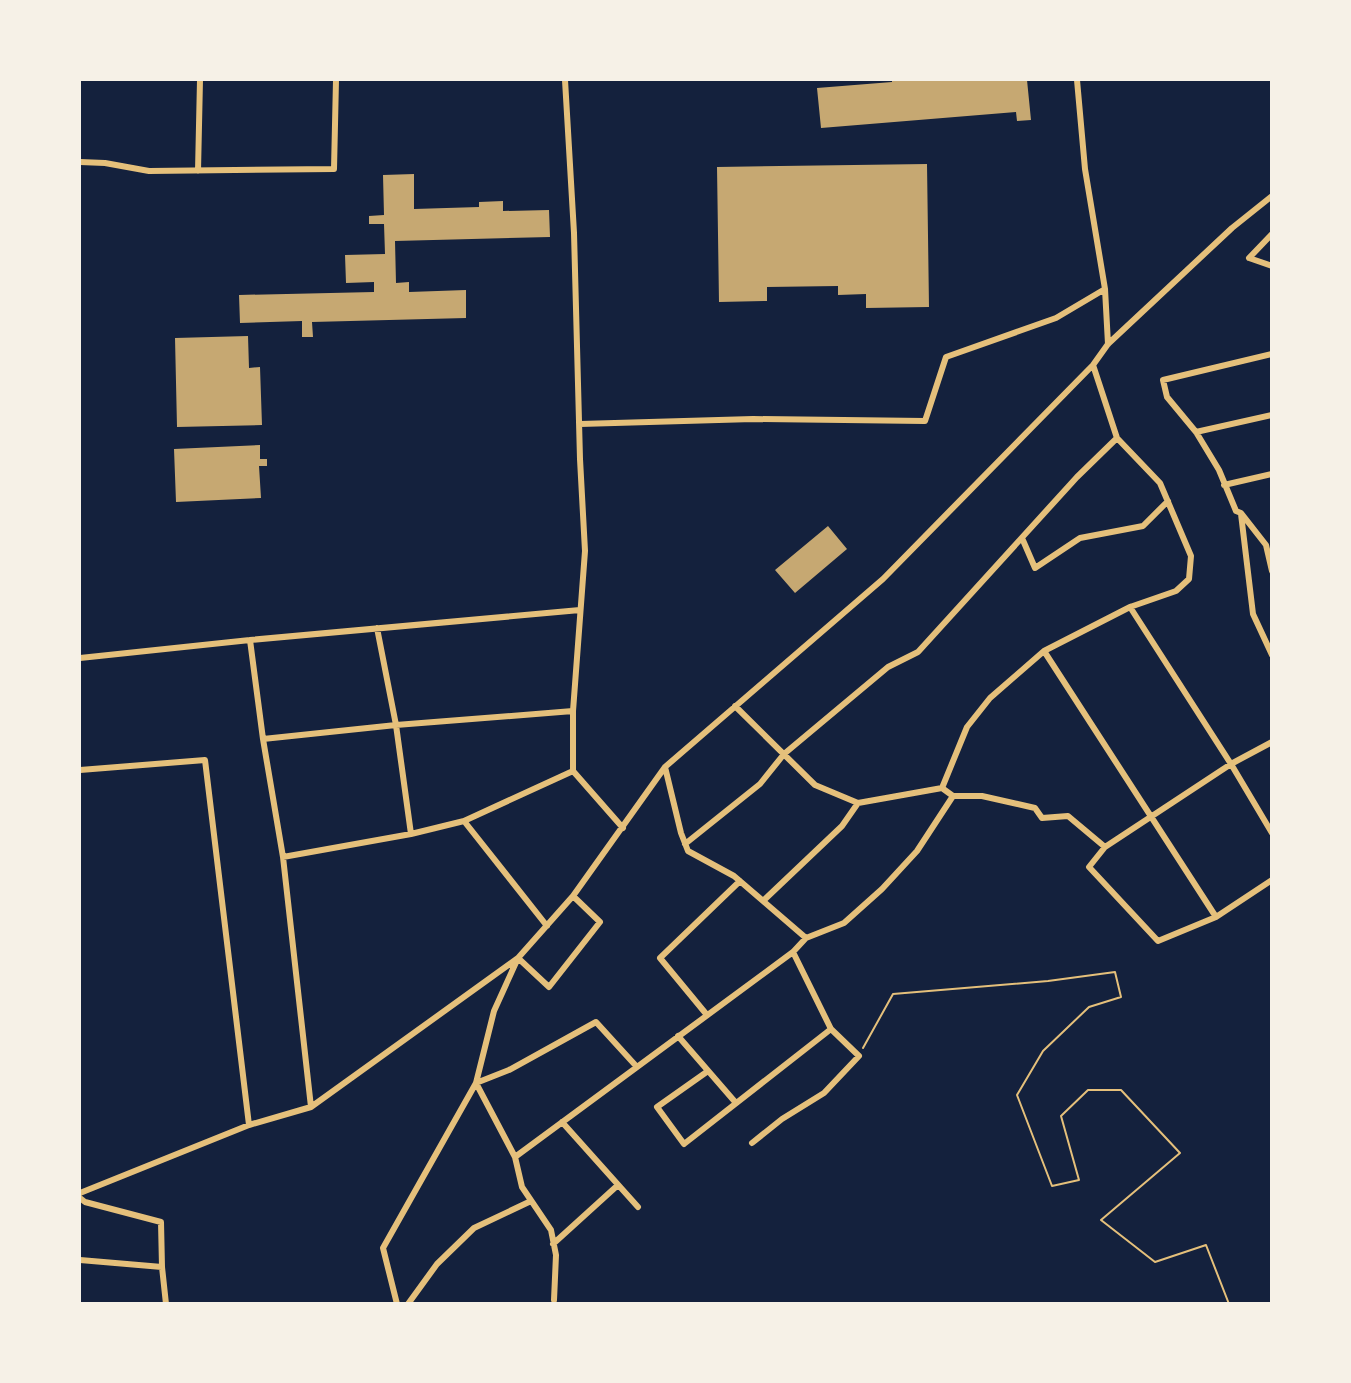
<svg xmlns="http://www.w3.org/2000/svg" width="1351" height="1383" viewBox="0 0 1351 1383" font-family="Helvetica,sans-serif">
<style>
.building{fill:#c6a872}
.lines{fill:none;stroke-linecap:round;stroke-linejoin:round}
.path{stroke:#e5c07b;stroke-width:2}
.minor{stroke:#e5c07b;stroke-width:6}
</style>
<rect width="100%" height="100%" fill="#14213d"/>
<!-- building -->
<path class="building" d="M 892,80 L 1027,80 L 1031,120 L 1017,121 L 1016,112 L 821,128 L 817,88 L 892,82 Z
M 927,164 L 929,307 L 866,308 L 866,294 L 838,295 L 838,286 L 767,287 L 767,301 L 719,302 L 717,167 Z
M 414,174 L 414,209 L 479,207 L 479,202 L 503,201 L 503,211 L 549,210 L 550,237 L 395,241 L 396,283 L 409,282 L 409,292 L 466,290 L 466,318 L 312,322 L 313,337 L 302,337 L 302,321 L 240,323 L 239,295 L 374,292 L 374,282 L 346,283 L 345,255 L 385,254 L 384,224 L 369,224 L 369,216 L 384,215 L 383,175 Z
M 248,336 L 249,368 L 260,367 L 262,425 L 177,427 L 175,338 Z
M 260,445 L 260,459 L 267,459 L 267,466 L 259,466 L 261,498 L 176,502 L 174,449 Z
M 828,526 L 847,549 L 795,593 L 775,570 Z"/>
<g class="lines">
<!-- path -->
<path class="path" d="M 863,1048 L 893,994 L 1048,981 L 1115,972 L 1121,997 L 1089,1007 L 1043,1051 L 1017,1095 L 1052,1186 L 1079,1180 L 1061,1116 L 1088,1090 L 1121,1090 L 1180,1153 L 1101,1220 L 1155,1262 L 1206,1245 L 1229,1304"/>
<!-- minor -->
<path class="minor" d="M 565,80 L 574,233 L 580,459 L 585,551 L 573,711 L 573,771 L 623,828
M 1077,80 L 1085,169 L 1105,289 L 1108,344
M 80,162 L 105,163 L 149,171 L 334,169 L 336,80
M 198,171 L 200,80
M 1272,234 L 1249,258 L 1272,266
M 1272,354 L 1163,380 L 1167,397 L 1196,432 L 1219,470 L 1236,511 L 1241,513 L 1266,545 L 1272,571
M 580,424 L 753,419 L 925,421 L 946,357 L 1056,318 L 1105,289
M 1196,432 L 1272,415
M 1224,485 L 1272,474
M 1241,514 L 1253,614 L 1272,655
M 1022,538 L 1035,568 L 1080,538 L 1143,526 L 1168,501
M 1130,607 L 1231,764 L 1272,833
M 377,628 L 396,725 L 411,834
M 250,640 L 263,739 L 283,857 L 311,1107
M 1044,651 L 1216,917
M 80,658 L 250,640 L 580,610
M 263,739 L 396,725 L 573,711
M 1272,742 L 1231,764 L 1105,847 L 1089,867 L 1158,941 L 1216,917 L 1272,880
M 665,767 L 681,833 L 688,851 L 734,876 L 806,938
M 80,770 L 205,760 L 249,1125
M 942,788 L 967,727 L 990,698 L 1044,651 L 1130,607 L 1176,591 L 1189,579 L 1191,556 L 1160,483 L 1117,438 L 1093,365
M 953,796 L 982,796 L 1035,808 L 1042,818 L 1068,816 L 1105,847
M 464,821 L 547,926
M 685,844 L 760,784 L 784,754 L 888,667 L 918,652 L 1077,477 L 1117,438
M 283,857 L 411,834 L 464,821 L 573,771
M 763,901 L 842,826 L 858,803
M 518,958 L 549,987 L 600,922 L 573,896
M 707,1015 L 660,958 L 740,881
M 678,1036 L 736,1103
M 708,1071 L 657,1107 L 684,1144 L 831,1029
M 476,1083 L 515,1157 L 522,1187 L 551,1230 L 556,1255 L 554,1300
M 476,1083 L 509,1070 L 596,1022 L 637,1067
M 562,1122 L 638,1207
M 752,1143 L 782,1119 L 824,1093 L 859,1056 L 831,1029 L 793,952
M 515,1157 L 793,952 L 806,938 L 844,923 L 882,889 L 917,851 L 953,796 L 942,788 L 858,803 L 815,785 L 735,706
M 80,1193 L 249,1125 L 311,1107 L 518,958 L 573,896 L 665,767 L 883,579 L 1093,365 L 1108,344 L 1232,228 L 1272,196
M 80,1198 L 85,1202 L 161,1222 L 162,1267 L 166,1304
M 553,1244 L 618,1185
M 80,1260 L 162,1267
M 397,1304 L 383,1248 L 476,1083 L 494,1011 L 518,958
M 408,1304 L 437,1264 L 474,1228 L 531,1201"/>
</g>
<!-- border -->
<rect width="1351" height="1383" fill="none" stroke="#f6f1e7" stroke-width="162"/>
</svg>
